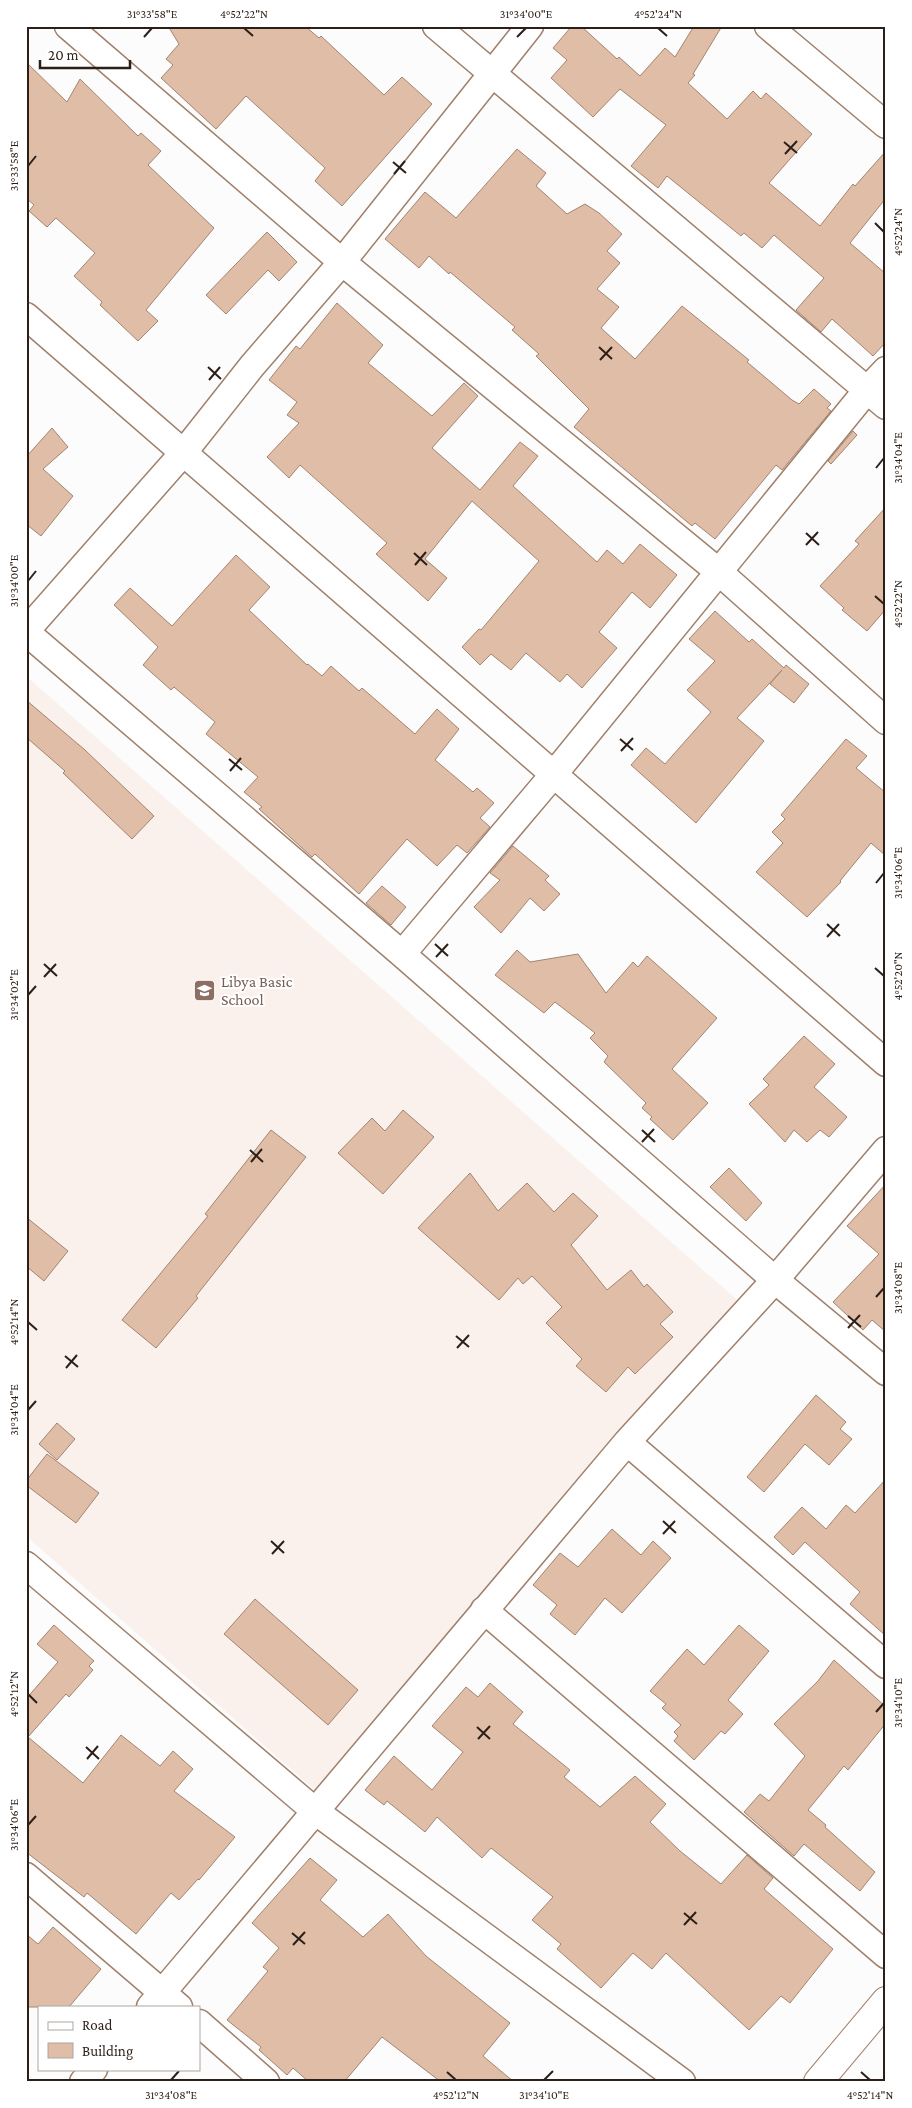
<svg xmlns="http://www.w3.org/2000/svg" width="912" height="2108" viewBox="0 0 912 2108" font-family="'Crimson Pro',serif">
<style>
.built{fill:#faf1ec}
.building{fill:#dfbda7;stroke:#a4846f}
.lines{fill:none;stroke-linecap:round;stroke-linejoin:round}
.street-casing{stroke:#a0806b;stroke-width:29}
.secondary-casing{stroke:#a0806b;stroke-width:30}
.street{stroke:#fff;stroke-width:26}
.secondary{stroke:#fff;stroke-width:28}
.ticks{fill:none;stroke:#2c1f17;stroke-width:2}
.labels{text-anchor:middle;stroke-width:4;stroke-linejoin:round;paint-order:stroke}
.education-label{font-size:16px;fill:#785e54;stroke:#fff;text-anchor:start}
.neatline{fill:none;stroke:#2c1f17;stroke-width:2}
.ticks-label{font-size:12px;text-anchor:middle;fill:#2c1f17}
</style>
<rect width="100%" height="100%" fill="#fcfcfc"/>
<!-- built -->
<path class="built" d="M 26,676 L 743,1305 L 316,1791 L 26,1536 Z"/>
<!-- building -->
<path class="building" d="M 168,26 L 305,26 L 319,38 L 321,36 L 384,95 L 402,77 L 432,104 L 342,206 L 315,181 L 325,168 L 246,96 L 216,129 L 161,78 L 173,65 L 166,59 L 179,44 Z
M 572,26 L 581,26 L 617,59 L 619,57 L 640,76 L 665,48 L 675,57 L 694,26 L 722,26 L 693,74 L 695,75 L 688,83 L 727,119 L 753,91 L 761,99 L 766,93 L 812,134 L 769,183 L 820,226 L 853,184 L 855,186 L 886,151 L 886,198 L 850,243 L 886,274 L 886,342 L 873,356 L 832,319 L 821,332 L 796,310 L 824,278 L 774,235 L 762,248 L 744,233 L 741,236 L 667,176 L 658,188 L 631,166 L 666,125 L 620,89 L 593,117 L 551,78 L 567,60 L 553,48 Z
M 26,62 L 67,102 L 80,79 L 138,136 L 141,133 L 161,151 L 148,165 L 214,228 L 146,310 L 158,321 L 138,341 L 100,305 L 102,302 L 74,276 L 95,253 L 56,218 L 47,227 L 29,211 L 34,205 L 26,198 Z
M 517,149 L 546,173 L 536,186 L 567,214 L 585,204 L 599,213 L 622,234 L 607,251 L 620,263 L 597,289 L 619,307 L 601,328 L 635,359 L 682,306 L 749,360 L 747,362 L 792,400 L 799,404 L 814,389 L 831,404 L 827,408 L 831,411 L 782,470 L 776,465 L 715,539 L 695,523 L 692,526 L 574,427 L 589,409 L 536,356 L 539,354 L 512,330 L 515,327 L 450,272 L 449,274 L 429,256 L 419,268 L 385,239 L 425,192 L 456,218 Z
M 267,232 L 297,262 L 279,281 L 268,270 L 226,314 L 206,295 Z
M 337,303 L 383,345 L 368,363 L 432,416 L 464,383 L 478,396 L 432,448 L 480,490 L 520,442 L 538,456 L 513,486 L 597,562 L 607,550 L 623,564 L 640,544 L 677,575 L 650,608 L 632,592 L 599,632 L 617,648 L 582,688 L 567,674 L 560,682 L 526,653 L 511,670 L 491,654 L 480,665 L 462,647 L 479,629 L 481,630 L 539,561 L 472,501 L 425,559 L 447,578 L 428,601 L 376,554 L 387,543 L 300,465 L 289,478 L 267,457 L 299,423 L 287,415 L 297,402 L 269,380 L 296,346 L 300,349 Z
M 52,428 L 68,447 L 43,469 L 73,496 L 41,536 L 26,524 L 26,455 L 27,456 Z
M 853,431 L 857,435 L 831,464 L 828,461 Z
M 886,507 L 886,609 L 867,631 L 842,610 L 844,608 L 820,586 L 859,544 L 855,541 Z
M 236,555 L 270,587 L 249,610 L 307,665 L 308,664 L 322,676 L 331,666 L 359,691 L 362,688 L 415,734 L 437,709 L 459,729 L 435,760 L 473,792 L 477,788 L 494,803 L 480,818 L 490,827 L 467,853 L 457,845 L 437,866 L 407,839 L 359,894 L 315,854 L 312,857 L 259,809 L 262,807 L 244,792 L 258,777 L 206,734 L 215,722 L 174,687 L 171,690 L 143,665 L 158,647 L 114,605 L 130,588 L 172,626 Z
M 715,611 L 749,642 L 752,639 L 784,668 L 786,665 L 809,684 L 794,703 L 770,684 L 782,670 L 737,718 L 764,741 L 696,823 L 631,765 L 646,748 L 665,764 L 711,712 L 687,690 L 715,661 L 689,639 Z
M 26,700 L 85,750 L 154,816 L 132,839 L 63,773 L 65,771 L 26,737 Z
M 846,739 L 867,756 L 856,768 L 886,793 L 886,856 L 871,843 L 840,881 L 841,882 L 807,917 L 756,872 L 783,843 L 772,832 L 785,819 L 781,815 Z
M 513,846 L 549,876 L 545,880 L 560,894 L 544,911 L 530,898 L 501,933 L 474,907 L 500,880 L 490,873 Z
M 382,886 L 406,907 L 391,925 L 366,903 Z
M 517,950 L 530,962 L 578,954 L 606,993 L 633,962 L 638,967 L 647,956 L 717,1018 L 672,1069 L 708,1103 L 673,1140 L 650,1119 L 652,1117 L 642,1108 L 646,1103 L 604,1062 L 608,1056 L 590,1038 L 595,1033 L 555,1002 L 544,1013 L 495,975 Z
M 804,1036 L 835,1064 L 814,1087 L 847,1117 L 829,1137 L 820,1130 L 807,1142 L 794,1130 L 785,1142 L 749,1104 L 769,1085 L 763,1079 Z
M 403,1110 L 434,1137 L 383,1194 L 338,1153 L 372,1118 L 385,1131 Z
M 271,1130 L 306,1157 L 196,1296 L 198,1298 L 156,1348 L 122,1320 L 208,1216 L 205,1214 Z
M 729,1168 L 762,1203 L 746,1221 L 710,1187 Z
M 470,1173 L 498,1211 L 527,1183 L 554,1212 L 573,1193 L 598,1216 L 571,1245 L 607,1290 L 631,1270 L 644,1287 L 647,1284 L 673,1312 L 660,1324 L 673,1337 L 635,1374 L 628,1367 L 606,1392 L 576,1366 L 582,1359 L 546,1323 L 562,1307 L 532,1276 L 523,1284 L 518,1278 L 499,1300 L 418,1228 Z
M 886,1184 L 886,1332 L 872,1320 L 863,1330 L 833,1302 L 879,1254 L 847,1226 Z
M 26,1217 L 68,1251 L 44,1281 L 26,1266 Z
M 816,1395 L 846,1422 L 840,1429 L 852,1439 L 829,1465 L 805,1444 L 764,1492 L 747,1477 Z
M 57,1423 L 75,1439 L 57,1460 L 39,1444 Z
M 47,1454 L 99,1493 L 76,1523 L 26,1485 L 26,1481 Z
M 886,1479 L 886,1636 L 850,1604 L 860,1592 L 805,1542 L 793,1555 L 774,1537 L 802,1507 L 826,1529 L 846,1505 L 855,1513 Z
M 612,1529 L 641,1555 L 653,1541 L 671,1558 L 622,1613 L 605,1598 L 575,1635 L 550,1614 L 557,1605 L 533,1585 L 560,1553 L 578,1567 Z
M 255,1599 L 358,1690 L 328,1725 L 224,1634 Z
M 54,1625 L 94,1661 L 89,1666 L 93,1670 L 69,1697 L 66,1694 L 28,1737 L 83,1783 L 121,1735 L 160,1766 L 173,1751 L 193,1769 L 174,1791 L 235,1837 L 199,1880 L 198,1879 L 179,1900 L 171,1893 L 136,1934 L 87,1893 L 84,1897 L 26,1852 L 26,1699 L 58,1662 L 37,1644 Z
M 739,1625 L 769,1651 L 728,1700 L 743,1714 L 725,1734 L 721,1731 L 694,1760 L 674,1741 L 678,1736 L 674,1732 L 681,1725 L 662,1708 L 666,1704 L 650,1691 L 687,1649 L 704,1665 Z
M 834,1660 L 886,1707 L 886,1723 L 848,1770 L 844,1766 L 808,1810 L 826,1825 L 825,1827 L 875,1872 L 860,1891 L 804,1844 L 794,1856 L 744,1812 L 760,1794 L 769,1801 L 805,1756 L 774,1724 L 818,1681 Z
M 490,1683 L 523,1712 L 513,1724 L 570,1770 L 564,1777 L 600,1807 L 635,1776 L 666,1804 L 650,1822 L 680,1851 L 721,1884 L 747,1855 L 773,1878 L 764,1889 L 833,1949 L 790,2003 L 781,1996 L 749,2030 L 666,1953 L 652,1969 L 633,1953 L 601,1988 L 557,1949 L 561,1944 L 532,1920 L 553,1897 L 491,1848 L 482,1858 L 437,1817 L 425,1832 L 387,1801 L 384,1805 L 365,1790 L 394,1756 L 432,1790 L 463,1752 L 432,1726 L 466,1687 L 478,1697 Z
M 310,1858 L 337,1880 L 320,1900 L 363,1937 L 388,1914 L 426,1956 L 510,2023 L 483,2056 L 514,2082 L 441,2082 L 382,2037 L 344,2082 L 309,2082 L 293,2068 L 287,2075 L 259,2050 L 261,2047 L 227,2020 L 268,1971 L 263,1967 L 279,1948 L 252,1923 Z
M 53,1927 L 101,1969 L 69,2007 L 26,2007 L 26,1934 L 38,1944 Z"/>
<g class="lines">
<defs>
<path id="street" d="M 68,26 L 342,262 L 719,572 L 886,721
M 436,26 L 886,406
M 530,26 L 342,262 L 252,366 L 184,452 L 26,631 L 26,632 L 402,954 L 775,1280 L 886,1372
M 768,26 L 886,125
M 26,316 L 886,1063
M 402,954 L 554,774 L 867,390 L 886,370
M 627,1442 L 886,1665
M 26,1565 L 315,1811 L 682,2082
M 484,1610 L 886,1955
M 26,1876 L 179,2007
M 150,2007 L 627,1442 L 775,1280 L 886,1150
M 199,2023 L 266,2082
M 83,2082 L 94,2069"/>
<path id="secondary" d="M 818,2082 L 886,2001"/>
</defs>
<!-- street casing -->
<use href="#street" class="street-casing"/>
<!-- secondary casing -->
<use href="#secondary" class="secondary-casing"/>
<!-- street -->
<use href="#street" class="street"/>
<!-- secondary -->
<use href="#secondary" class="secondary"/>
</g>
<!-- ticks -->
<path class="ticks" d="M 244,28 L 253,36M 658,28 L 667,36M 144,37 L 152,28M 517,37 L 526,28M 784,142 L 797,153M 785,154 L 797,141M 393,162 L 406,173M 28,166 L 36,156M 394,174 L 405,161M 875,223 L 884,232M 599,347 L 612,359M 600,360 L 612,347M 208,367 L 221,379M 209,380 L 220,367M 876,468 L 884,458M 806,533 L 819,545M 806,545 L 818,532M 414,553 L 427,565M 415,565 L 426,552M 28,581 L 36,571M 875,596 L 884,604M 620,739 L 633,750M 621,751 L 633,738M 229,759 L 242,770M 230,771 L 241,758M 876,883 L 884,873M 827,924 L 840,936M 827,937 L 839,924M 435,944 L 448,956M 436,957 L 448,944M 44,964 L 57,976M 875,968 L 884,976M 44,977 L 56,964M 28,995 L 36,986M 642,1130 L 655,1142M 642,1142 L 654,1129M 250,1150 L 263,1162M 251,1162 L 262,1149M 876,1297 L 884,1288M 848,1316 L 861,1327M 28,1322 L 37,1330M 848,1328 L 860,1315M 456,1336 L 469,1347M 457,1348 L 469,1335M 65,1356 L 78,1367M 66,1368 L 77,1355M 28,1410 L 36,1401M 663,1521 L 676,1533M 663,1534 L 675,1521M 271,1541 L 284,1553M 272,1554 L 284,1541M 28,1694 L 37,1703M 876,1712 L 884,1703M 477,1727 L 490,1739M 478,1739 L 490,1726M 86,1747 L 99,1759M 87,1759 L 98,1746M 28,1825 L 36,1816M 684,1913 L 697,1924M 684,1925 L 696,1912M 292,1933 L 305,1944M 293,1945 L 305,1932M 447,2072 L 456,2080M 861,2072 L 870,2080M 171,2080 L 179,2071M 544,2080 L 553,2071"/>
<!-- icons -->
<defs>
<symbol id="school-square" viewBox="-11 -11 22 22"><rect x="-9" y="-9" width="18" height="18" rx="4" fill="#8d6e63" stroke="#fff"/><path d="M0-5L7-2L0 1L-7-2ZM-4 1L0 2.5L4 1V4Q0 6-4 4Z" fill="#fff"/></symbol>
</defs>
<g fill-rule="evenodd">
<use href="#school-square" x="192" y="978" width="25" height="25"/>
</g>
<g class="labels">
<!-- education labels -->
<g class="education-label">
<text x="221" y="987">Libya Basic<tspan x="221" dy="18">School</tspan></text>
</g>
</g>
<!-- border -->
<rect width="912" height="2108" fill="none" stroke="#ffffff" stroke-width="55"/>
<!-- legend -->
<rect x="38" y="2006" width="162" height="65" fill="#ffffff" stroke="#aba5a2"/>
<rect x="48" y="2022" width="25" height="8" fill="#ffffff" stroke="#aba5a2"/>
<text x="82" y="2030" font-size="15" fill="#2c1f17">Road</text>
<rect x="48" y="2043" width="25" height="15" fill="#dfbda7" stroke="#aba5a2"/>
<text x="82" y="2056" font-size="15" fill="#2c1f17">Building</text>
<!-- scale -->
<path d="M40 60v8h90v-8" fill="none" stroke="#2c1f17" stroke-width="2.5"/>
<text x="48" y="60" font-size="15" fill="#2c1f17" stroke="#ffffff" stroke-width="4" paint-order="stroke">20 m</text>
<rect x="28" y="28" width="856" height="2052" class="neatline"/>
<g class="ticks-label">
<text x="152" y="18">31°33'58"E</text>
<text x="244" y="18">4°52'22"N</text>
<text x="526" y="18">31°34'00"E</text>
<text x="658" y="18">4°52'24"N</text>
<text transform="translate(14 166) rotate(-90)" y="4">31°33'58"E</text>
<text transform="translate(898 232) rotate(-90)" y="4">4°52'24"N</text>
<text transform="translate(898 458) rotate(-90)" y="4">31°34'04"E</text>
<text transform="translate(14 581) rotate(-90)" y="4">31°34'00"E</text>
<text transform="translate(898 604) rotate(-90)" y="4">4°52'22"N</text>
<text transform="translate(898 873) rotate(-90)" y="4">31°34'06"E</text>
<text transform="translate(898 976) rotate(-90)" y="4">4°52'20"N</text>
<text transform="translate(14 995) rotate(-90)" y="4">31°34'02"E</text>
<text transform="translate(898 1288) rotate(-90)" y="4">31°34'08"E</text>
<text transform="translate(14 1322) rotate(-90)" y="4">4°52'14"N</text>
<text transform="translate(14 1410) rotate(-90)" y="4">31°34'04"E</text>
<text transform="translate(14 1694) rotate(-90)" y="4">4°52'12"N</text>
<text transform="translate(898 1703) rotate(-90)" y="4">31°34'10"E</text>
<text transform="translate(14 1825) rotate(-90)" y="4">31°34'06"E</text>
<text x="171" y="2099">31°34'08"E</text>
<text x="456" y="2099">4°52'12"N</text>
<text x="544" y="2099">31°34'10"E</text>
<text x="870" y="2099">4°52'14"N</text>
</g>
</svg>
